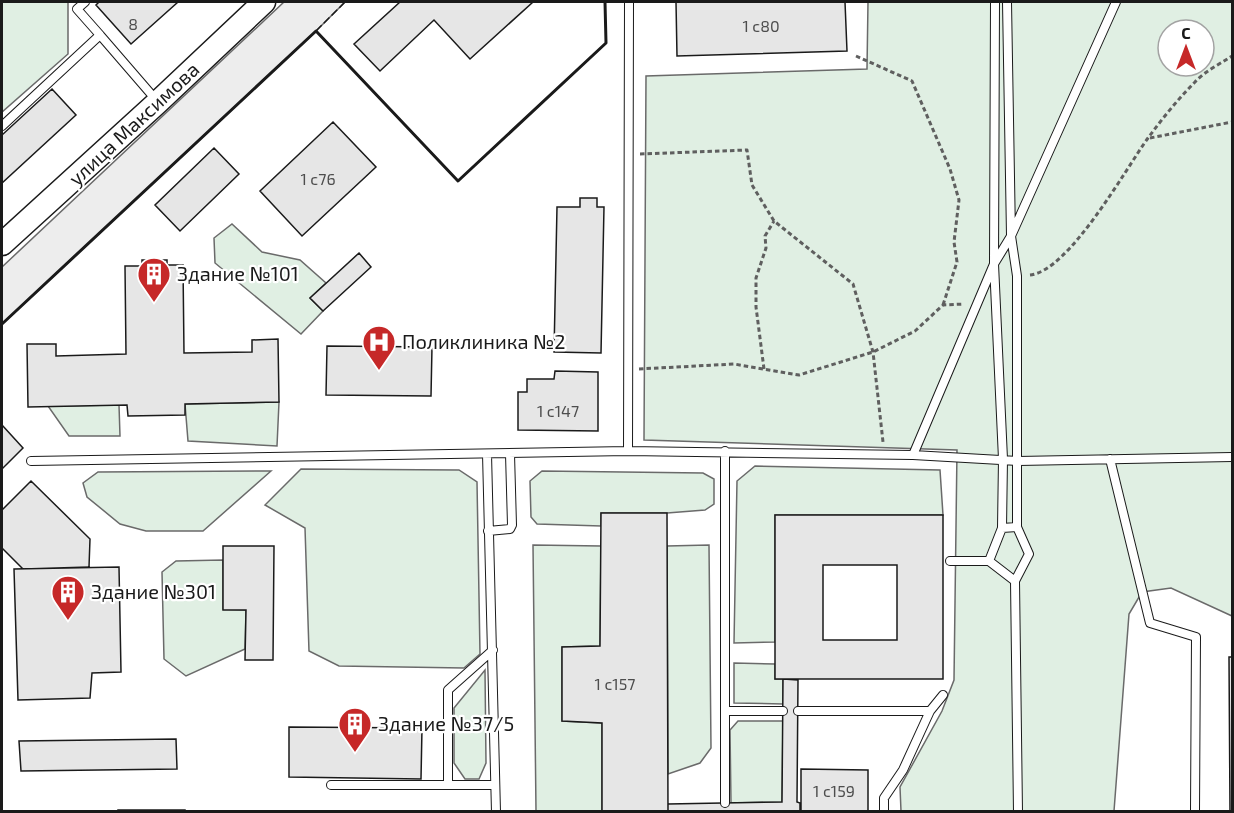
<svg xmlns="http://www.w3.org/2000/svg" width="1234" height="813" viewBox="0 0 1234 813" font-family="'Exo 2',sans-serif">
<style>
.green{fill:#e0efe3;stroke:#6a6a6a;stroke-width:1.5;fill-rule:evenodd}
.parking{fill:#ededed;stroke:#6a6a6a;stroke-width:1.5}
.building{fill:#e6e6e6;stroke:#1a1a1a;stroke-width:1.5;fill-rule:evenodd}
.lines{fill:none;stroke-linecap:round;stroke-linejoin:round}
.lane-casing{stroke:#1a1a1a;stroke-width:10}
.secondary-casing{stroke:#1a1a1a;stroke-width:25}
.path{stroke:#5f5f5f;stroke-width:3;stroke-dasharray:4.5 3;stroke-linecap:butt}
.lane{stroke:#fff;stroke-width:8}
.secondary{stroke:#fff;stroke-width:22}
.fence{stroke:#1a1a1a;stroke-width:1.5;stroke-dasharray:8 3;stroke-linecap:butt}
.wall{stroke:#1a1a1a;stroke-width:3}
.labels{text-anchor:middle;stroke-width:4.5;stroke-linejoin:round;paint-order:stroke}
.number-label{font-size:16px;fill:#4d4d4d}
.street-label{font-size:20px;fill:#1a1a1a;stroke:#fff}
.poi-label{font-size:20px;fill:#1a1a1a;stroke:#fff;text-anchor:start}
</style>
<rect width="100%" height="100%" fill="#fff"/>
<!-- green -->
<path class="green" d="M 2,2 L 68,2 L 68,54 L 2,112 Z
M 868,2 L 1232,2 L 1232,616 L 1171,588 L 1142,592 L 1129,614 L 1114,811 L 901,811 L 900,787 L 942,711 L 954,680 L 957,450 L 644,440 L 646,76 L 867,69 ZM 1168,30 L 1204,30 L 1204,66 L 1168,66 Z
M 232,224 L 262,252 L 300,260 L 326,283 L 310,298 L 323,311 L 301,334 L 215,263 L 214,238 Z
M 279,402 L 277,446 L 188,441 L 185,404 Z
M 119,405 L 120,436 L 69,436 L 48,406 Z
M 755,466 L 940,470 L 943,515 L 775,515 L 775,642 L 734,643 L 737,481 Z
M 301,469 L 459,470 L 477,482 L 480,654 L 464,668 L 339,666 L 309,651 L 305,528 L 265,505 Z
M 271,471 L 203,531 L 146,531 L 120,524 L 87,497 L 83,483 L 98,472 Z
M 542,471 L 703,473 L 714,479 L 714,504 L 705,510 L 667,513 L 601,513 L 601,526 L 537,524 L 531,517 L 530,481 Z
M 533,545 L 601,546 L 600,646 L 562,647 L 562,721 L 602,723 L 602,811 L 536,811 Z
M 709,545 L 711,748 L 700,763 L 668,774 L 667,546 Z
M 223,560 L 223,609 L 246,610 L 245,649 L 186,676 L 164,659 L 162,572 L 176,561 Z
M 734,663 L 775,664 L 775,679 L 783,679 L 783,704 L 734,703 Z
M 485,670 L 486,763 L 479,779 L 465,779 L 454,763 L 454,708 Z
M 738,721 L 783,721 L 782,802 L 731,803 L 730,730 Z"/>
<!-- parking -->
<path class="parking" d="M 284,2 L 345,2 L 316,31 L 2,324 L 2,267 Z"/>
<!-- building -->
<path class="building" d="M 99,2 L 178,2 L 131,44 L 96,5 Z
M 400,2 L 533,2 L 470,59 L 434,20 L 380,71 L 354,44 Z
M 676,2 L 845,2 L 847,51 L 677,56 Z
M 52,89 L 76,115 L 2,183 L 2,135 Z
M 333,122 L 376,167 L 302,236 L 260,191 Z
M 214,148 L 239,174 L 180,231 L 155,205 Z
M 580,198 L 597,198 L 597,207 L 604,207 L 601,353 L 554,352 L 557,207 L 580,207 Z
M 359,253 L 371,267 L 323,311 L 310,298 Z
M 142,260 L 167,260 L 167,265 L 183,265 L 184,353 L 252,352 L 252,340 L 278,339 L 279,402 L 185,404 L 185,415 L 128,416 L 127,405 L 28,407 L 27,344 L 56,344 L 56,356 L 126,354 L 125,266 L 142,266 Z
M 327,346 L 432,347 L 431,396 L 326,395 Z
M 555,371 L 598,372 L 598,431 L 518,430 L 518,392 L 527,392 L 527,379 L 554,379 Z
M 2,425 L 23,448 L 2,469 Z
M 31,481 L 90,539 L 89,567 L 23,569 L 2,548 L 2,510 Z
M 601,513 L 667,513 L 668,812 L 602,812 L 602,723 L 562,721 L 562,647 L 600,646 Z
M 775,515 L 943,515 L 943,679 L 775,679 ZM 823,565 L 897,565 L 897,640 L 823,640 Z
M 223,546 L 274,546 L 273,660 L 245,660 L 246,610 L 223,610 Z
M 119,567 L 121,672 L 92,673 L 90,698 L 18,700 L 14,569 Z
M 1229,657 L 1232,657 L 1232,812 L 1230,812 Z
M 783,679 L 798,680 L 797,802 L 800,803 L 800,812 L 668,812 L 668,804 L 782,802 Z
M 289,727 L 422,728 L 421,779 L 289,777 Z
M 176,739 L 177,769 L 21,771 L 19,741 Z
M 801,769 L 868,770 L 868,812 L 801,812 Z
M 118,810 L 185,810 L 185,812 L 118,812 Z
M 282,811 L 418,811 L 418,812 L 282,812 Z"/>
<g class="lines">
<defs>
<path id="lane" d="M 995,2 L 994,264 L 1003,459 L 1002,528
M 1007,2 L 1011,236 L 1017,276 L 1017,527 L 1029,554 L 1015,581 L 989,561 L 1002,528 L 1017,527
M 100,35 L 157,101
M 2,126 L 100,35 L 77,9 L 85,2
M 628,451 L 629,2
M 725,451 L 725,803
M 487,454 L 496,812
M 913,455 L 1018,461 L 1232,457
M 1110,459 L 1150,623 L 1196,637 L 1195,812
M 31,461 L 628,451 L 913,455 L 994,264 L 1011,236 L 1116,2
M 488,531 L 510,529 L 512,525 L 510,454
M 950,561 L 989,561
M 1015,581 L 1018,812
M 725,711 L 783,711
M 798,711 L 930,711
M 331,785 L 495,785
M 448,785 L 448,690 L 493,650
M 884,812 L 884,798 L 903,770 L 930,711 L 943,695"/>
<path id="secondary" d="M 2,244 L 158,102 L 264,2"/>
</defs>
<!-- lane casing -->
<use href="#lane" class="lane-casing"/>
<!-- secondary casing -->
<use href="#secondary" class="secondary-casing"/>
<!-- path -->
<path class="path" d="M 856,56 L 912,81 L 950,169 L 959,200 L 954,242 L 957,262 L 943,305
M 1150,138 L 1232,122
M 640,154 L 747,150 L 752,185 L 774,221 L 853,284 L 873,352 L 883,442
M 1030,275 C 1069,271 1125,170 1148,138 C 1162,119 1178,99 1195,82 C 1205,71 1220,64 1232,56
M 639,369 L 734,364 L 799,375 L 873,352 L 915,331 L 943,305 L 964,304
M 764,369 L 756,307 L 756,278 L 766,248 L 765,236 L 774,221"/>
<!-- lane -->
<use href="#lane" class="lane"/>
<!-- secondary -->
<use href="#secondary" class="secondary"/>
<!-- fence -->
<path class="fence" d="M 316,31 L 345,2"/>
<!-- wall -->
<path class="wall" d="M 2,324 L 316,31 L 458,181 L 606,43 L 605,2"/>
</g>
<!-- icons -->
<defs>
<symbol id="building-pin" viewBox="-11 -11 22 30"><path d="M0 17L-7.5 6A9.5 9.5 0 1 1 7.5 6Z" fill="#c62828" stroke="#fff"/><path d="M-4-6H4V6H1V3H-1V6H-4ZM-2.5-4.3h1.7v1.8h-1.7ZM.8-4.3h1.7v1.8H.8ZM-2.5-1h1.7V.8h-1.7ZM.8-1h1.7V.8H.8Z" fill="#fff"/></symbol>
<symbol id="hospital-pin" viewBox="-11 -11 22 30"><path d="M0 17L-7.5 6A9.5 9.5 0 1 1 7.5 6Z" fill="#c62828" stroke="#fff"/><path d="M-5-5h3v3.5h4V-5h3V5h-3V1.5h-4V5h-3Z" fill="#fff"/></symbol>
</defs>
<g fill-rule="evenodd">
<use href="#building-pin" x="135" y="255" width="38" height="52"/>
<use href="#hospital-pin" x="360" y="323" width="38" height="52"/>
<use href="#building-pin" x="49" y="573" width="38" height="52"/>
<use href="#building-pin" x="336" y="705" width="38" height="52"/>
</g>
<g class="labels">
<!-- number labels -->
<g class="number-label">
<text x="133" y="30">8</text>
<text x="761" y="32">1 с80</text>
<text x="318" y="185">1 с76</text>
<text x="558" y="417">1 с147</text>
<text x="615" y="690">1 с157</text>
<text x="834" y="797">1 с159</text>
</g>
<!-- street labels -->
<g class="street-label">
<text transform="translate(134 124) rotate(-43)" y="7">улица Максимова</text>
</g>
<!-- poi labels -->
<g class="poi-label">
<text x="177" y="281">Здание №101</text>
<text x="402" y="349">Поликлиника №2</text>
<text x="91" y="599">Здание №301</text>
<text x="378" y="731">Здание №37/5</text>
</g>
</g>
<!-- border -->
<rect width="1234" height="813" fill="none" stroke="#1a1a1a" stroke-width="6"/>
<!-- north arrow -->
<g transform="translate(1186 48)"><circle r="28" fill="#ffffff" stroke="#a3a3a3" stroke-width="1.5"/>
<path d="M0-4.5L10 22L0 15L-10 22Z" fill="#c62828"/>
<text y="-9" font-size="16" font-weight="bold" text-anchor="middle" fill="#1a1a1a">С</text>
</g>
</svg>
